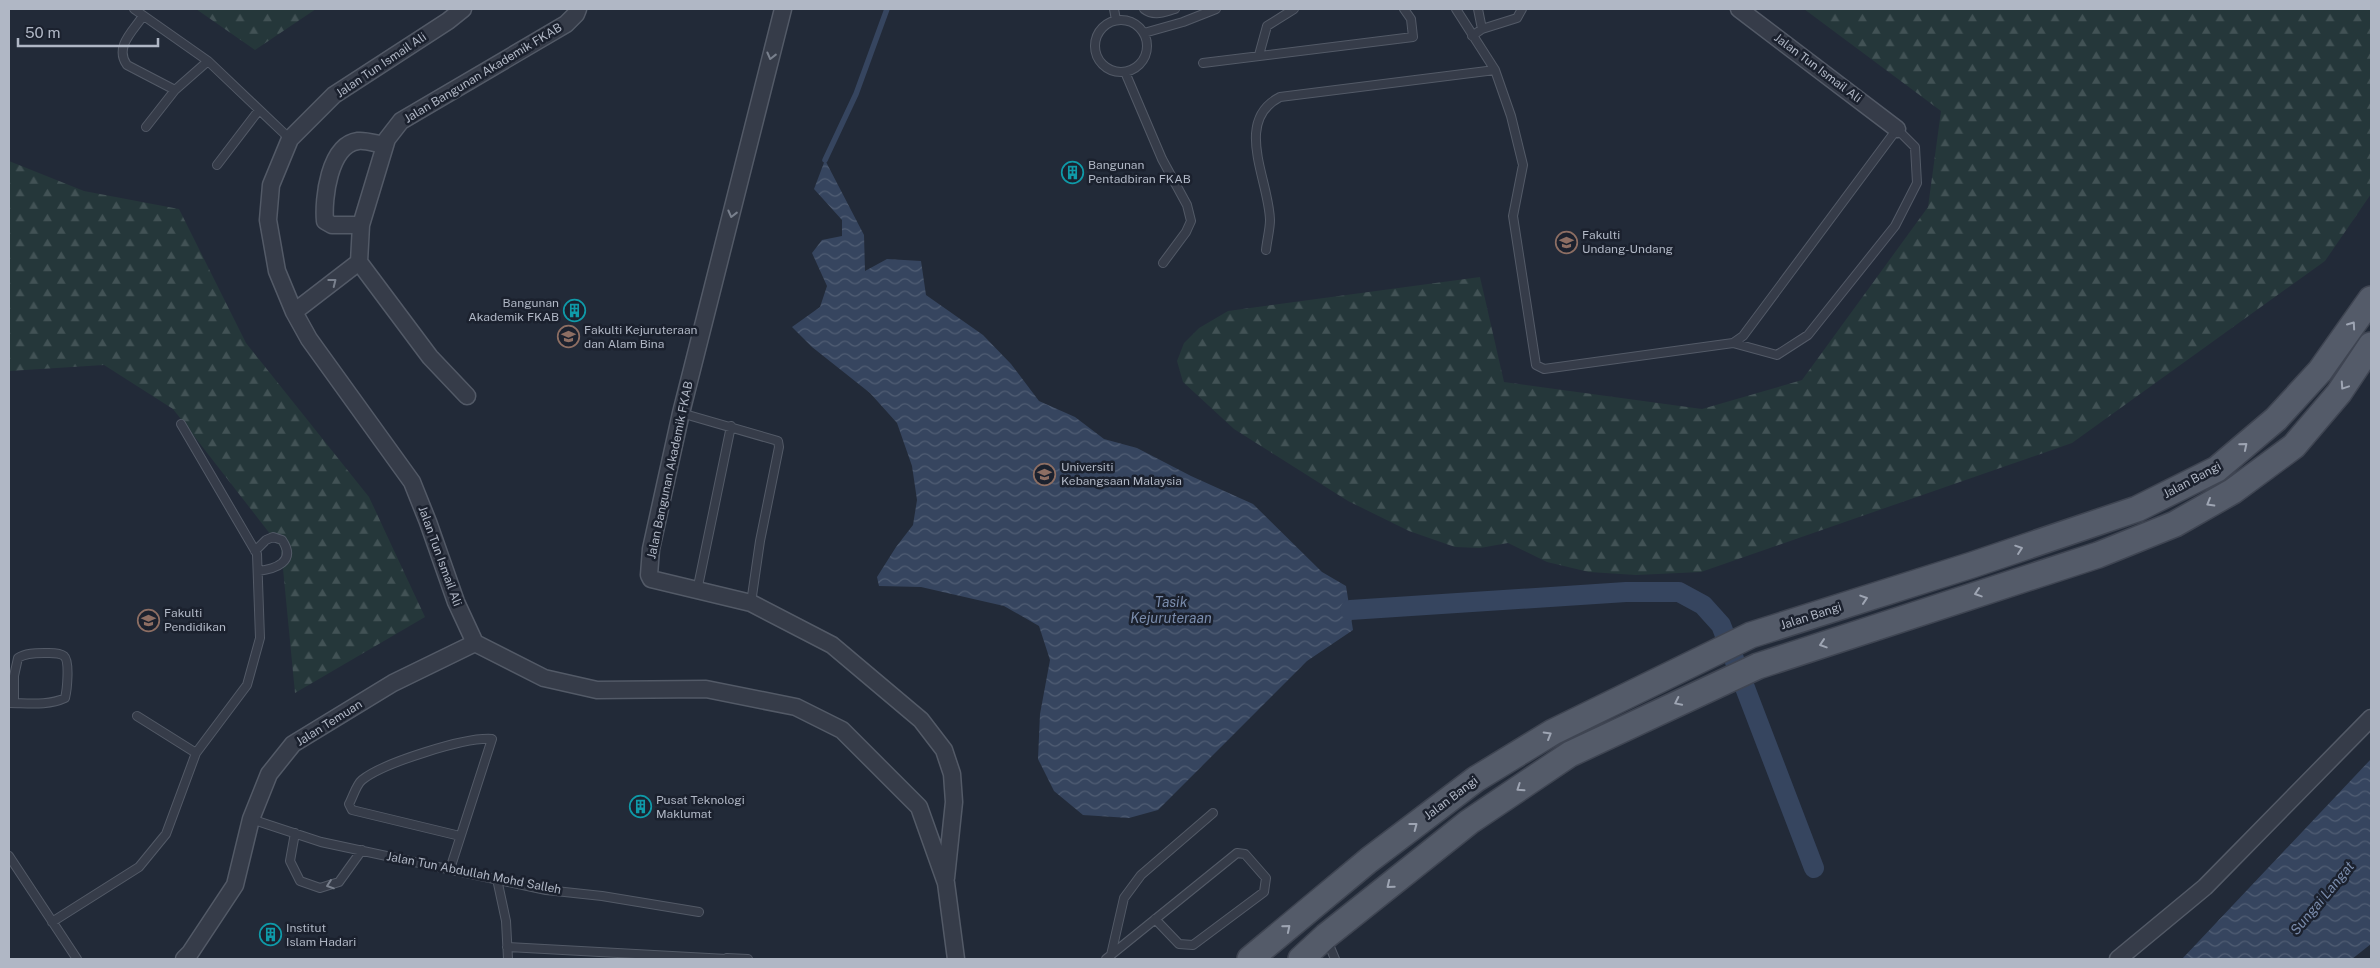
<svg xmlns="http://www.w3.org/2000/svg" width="2380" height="968" viewBox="0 0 2380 968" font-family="'Public Sans',sans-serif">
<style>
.forest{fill:url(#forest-firs)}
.water{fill:url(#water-waves)}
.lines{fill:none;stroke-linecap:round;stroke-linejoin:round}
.stream{stroke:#36455f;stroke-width:5.5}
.canal{stroke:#36455f;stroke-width:20}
.service-casing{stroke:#535a67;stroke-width:10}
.minor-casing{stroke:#535a67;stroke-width:19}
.primary-casing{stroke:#3f4552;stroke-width:28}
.service{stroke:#363c49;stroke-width:8}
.minor{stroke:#363c49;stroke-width:16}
.primary{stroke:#545b69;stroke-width:25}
.oneway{stroke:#79808d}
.oneway2{stroke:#9ea5b3}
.labels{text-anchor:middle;stroke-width:5;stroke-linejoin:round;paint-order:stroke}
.street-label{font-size:12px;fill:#b0b7c5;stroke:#1b212e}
.poi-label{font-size:12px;fill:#b0b7c5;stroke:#1b212e;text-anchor:start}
.water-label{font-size:14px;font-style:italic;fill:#7a8cac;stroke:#1b212e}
</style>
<defs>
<pattern id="forest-firs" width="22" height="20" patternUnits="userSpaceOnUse" patternTransform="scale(1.25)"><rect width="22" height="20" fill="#25373a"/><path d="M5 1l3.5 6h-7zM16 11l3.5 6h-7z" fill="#425255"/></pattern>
<pattern id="water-waves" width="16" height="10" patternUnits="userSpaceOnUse" patternTransform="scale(1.25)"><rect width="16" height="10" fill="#36455f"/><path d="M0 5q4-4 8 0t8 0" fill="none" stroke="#515e74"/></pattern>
</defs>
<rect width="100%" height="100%" fill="#222a38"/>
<!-- forest -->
<path class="forest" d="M 196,9 L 316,9 L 255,50 Z
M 1804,9 L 2371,9 L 2371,194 L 2325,261 L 2072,443 L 1701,572 L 1636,575 L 1589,572 L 1547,562 L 1508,543 L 1480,548 L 1455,547 L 1409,531 L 1348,501 L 1234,429 L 1183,382 L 1177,361 L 1184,343 L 1199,328 L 1228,311 L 1480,277 L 1504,382 L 1702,409 L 1802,380 L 1928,207 L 1941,111 Z
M 9,161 L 84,191 L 179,209 L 246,343 L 369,497 L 425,617 L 295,693 L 281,548 L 173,409 L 104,365 L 9,371 Z"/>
<!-- water -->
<path class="water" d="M 825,160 L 864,235 L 865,271 L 887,259 L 921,261 L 926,295 L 983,335 L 1011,364 L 1039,401 L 1075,417 L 1104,439 L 1137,448 L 1191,476 L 1253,504 L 1322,572 L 1346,586 L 1353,630 L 1307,661 L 1158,810 L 1129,818 L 1083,815 L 1054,791 L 1038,759 L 1040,714 L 1050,660 L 1039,626 L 1004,606 L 921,587 L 879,586 L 877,577 L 896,547 L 913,525 L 917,500 L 912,466 L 897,423 L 870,393 L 812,347 L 792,327 L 820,307 L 827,286 L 812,253 L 822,240 L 842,236 L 842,220 L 814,189 Z
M 2371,759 L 2371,944 L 2352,959 L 2182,959 Z"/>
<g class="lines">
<!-- stream -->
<path class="stream" d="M 825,160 L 856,94 L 887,9"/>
<!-- canal -->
<path class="canal" d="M 1350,610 L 1626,592 L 1679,592 L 1703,605 L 1721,625 L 1814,868"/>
<defs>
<path id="service" d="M 134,9 L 208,61 L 290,139
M 1114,9 L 1116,20
M 1144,9 C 1154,17 1164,12 1175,9
M 1456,9 L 1495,70 L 1511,116 L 1523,165 L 1513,216 L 1536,365 L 1544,369 L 1733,343 L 1777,355 L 1808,335 L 1895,226 L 1917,183 L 1915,147 L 1897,129 L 1743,336 L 1733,343
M 1478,9 L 1482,29
M 143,16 C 133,31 114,47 127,65 L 175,90
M1095 46a26 26 0 1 1 52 0a26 26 0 1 1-52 0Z
M 1144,33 L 1183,22 L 1216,9
M 1472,36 L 1482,29 L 1517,18 L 1522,9
M 1259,55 L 1267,26 L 1294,9
M 1203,63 L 1413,37 L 1411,19 L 1404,9
M 1125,72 L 1162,159 L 1187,205 L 1191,221 L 1186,232 L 1163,263
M 146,127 L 175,90 L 208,61
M 217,165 L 259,110
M 1266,250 C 1267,240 1270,229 1270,220 C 1269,180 1233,121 1280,97 L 1495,70
M 681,413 L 778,441 L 779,447 L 760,541 L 751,603
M 255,551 L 266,540 L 273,537 L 282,540 C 297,562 275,569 258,571
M 697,591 L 731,426
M 9,703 C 27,703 48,706 65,698 C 67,690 70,661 64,656 C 59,652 50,653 44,653 C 36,653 25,653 18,658 L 14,676 L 14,703
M 137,716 L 196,753
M 251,819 L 321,842 L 546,890 L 602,896 L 699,912
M 295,833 L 290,861 L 300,881 L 320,888 L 339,882 L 362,850
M 9,856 L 77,959
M 450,869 L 492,739 C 465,737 383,763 362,780 C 356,785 353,797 349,804 L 352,810 L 460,836
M 497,879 L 506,921 L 508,959
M 52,922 L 139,867 L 166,834 L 196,753 L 247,685 L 260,638 L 257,554 L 181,424
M 1327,940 L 1335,959
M 507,947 L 727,959
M 1111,955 L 1124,898 L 1141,875 L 1213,813
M 727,958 L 748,959
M 1106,959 L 1237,853 L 1245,854 L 1266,878 L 1264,892 L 1193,945 L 1179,944 L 1155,919"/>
<path id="minor" d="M 463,9 L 448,21 L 334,95 L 290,139 L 271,185 L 268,220 L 277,271 L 294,312 L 309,339 L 412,482 L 428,522 L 456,602 L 475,643 L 544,678 L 597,690 L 706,689 L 796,707 L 842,730 L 919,807 L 946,883 L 956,959
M 783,9 L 681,413 L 651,549 L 649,575 L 651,579 L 751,603 L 832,645 L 921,720 L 944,750 L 952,774 L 954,802 L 946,878
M 1739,9 L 1897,129
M 361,225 L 332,225 L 325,221 C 323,199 329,145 358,141 C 366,140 377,144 385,145
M 359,262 L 430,357 L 467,396
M 294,312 L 359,262 L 361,225 L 387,139 L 401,121 L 566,24 L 576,14 L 578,9
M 184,959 L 190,953 L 235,885 L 251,819 L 269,774 L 293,744 L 393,683 L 475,643
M 2118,959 L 2205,887 L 2371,718"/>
<path id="primary" d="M 1250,959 L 1369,860 L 1476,779 L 1553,732 L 1751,635 L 1972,565 L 2137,509 L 2217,469 L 2276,419 L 2320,371 L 2371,299
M 1301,959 L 1326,936 L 1469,822 L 1570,754 L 1758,666 L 2098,555 L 2175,524 L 2233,491 L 2294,446 L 2339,393 L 2371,345"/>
</defs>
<!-- service casing -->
<use href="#service" class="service-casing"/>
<!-- minor casing -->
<use href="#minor" class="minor-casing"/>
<!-- primary casing -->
<use href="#primary" class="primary-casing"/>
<!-- service -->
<use href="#service" class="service"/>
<!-- minor -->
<use href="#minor" class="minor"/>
<!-- primary -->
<use href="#primary" class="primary"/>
</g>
<!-- one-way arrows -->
<defs><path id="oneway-chevron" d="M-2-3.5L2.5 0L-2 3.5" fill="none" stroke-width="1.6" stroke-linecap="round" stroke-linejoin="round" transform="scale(1.25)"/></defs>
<g class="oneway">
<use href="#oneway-chevron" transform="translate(771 56) rotate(104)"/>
<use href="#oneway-chevron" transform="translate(732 214) rotate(104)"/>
<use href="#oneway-chevron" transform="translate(333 282) rotate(-38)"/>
<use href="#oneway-chevron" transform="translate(330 885) rotate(161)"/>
</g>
<g class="oneway2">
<use href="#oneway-chevron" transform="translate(2352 325) rotate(-55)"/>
<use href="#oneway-chevron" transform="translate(2344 386) rotate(124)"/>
<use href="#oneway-chevron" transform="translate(2244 446) rotate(-40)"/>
<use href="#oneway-chevron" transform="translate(2210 503) rotate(150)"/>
<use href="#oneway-chevron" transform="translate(2019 549) rotate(-19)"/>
<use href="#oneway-chevron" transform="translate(1978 593) rotate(162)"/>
<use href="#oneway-chevron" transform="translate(1864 599) rotate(-18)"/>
<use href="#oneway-chevron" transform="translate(1823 644) rotate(162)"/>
<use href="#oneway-chevron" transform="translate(1678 702) rotate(154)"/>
<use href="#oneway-chevron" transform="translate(1548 735) rotate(-30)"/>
<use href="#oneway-chevron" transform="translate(1520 788) rotate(146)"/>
<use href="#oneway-chevron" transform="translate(1414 826) rotate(-37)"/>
<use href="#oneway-chevron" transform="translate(1390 885) rotate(141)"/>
<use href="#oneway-chevron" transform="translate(1287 928) rotate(-40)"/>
</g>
<!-- icons -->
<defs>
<symbol id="building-ring" viewBox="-11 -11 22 22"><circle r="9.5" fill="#1b212e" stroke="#0f9aa8" stroke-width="1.5"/><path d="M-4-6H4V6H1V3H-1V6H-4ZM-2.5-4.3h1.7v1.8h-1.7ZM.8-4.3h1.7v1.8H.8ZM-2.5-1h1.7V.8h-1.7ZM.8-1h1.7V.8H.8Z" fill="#0f9aa8"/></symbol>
<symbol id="university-ring" viewBox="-11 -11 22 22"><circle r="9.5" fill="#1b212e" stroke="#8d6e63" stroke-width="1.5"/><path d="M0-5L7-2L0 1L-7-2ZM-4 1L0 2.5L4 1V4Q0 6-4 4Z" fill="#8d6e63"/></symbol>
</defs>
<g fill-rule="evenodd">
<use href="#building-ring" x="1060" y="160" width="25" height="25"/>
<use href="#university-ring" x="1554" y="230" width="25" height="25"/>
<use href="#building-ring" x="562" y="298" width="25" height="25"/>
<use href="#university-ring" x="556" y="324" width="25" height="25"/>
<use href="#university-ring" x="1032" y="462" width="25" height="25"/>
<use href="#university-ring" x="136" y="608" width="25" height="25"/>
<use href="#building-ring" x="628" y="794" width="25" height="25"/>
<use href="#building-ring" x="258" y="922" width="25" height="25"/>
</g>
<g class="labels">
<!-- street labels -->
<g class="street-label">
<text transform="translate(381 65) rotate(-34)" y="4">Jalan Tun Ismail Ali</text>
<text transform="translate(1818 68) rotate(37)" y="4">Jalan Tun Ismail Ali</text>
<text transform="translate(483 73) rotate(-31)" y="4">Jalan Bangunan Akademik FKAB</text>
<text transform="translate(670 470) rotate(-78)" y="4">Jalan Bangunan Akademik FKAB</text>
<text transform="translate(2192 480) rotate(-28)" y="4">Jalan Bangi</text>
<text transform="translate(440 556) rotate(70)" y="4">Jalan Tun Ismail Ali</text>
<text transform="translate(1811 616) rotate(-18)" y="4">Jalan Bangi</text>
<text transform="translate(329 723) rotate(-32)" y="4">Jalan Temuan</text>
<text transform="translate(1451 798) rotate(-37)" y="4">Jalan Bangi</text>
<text transform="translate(474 873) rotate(11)" y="4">Jalan Tun Abdullah Mohd Salleh</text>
</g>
<!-- poi labels -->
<g class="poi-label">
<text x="1088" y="169">Bangunan<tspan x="1088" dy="14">Pentadbiran FKAB</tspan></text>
<text x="1582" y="239">Fakulti<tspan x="1582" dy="14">Undang-Undang</tspan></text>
<text x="559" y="307" text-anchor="end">Bangunan<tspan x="559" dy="14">Akademik FKAB</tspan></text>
<text x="584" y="334">Fakulti Kejuruteraan<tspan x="584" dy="14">dan Alam Bina</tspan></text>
<text x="1061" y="471">Universiti<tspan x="1061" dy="14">Kebangsaan Malaysia</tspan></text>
<text x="164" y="617">Fakulti<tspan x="164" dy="14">Pendidikan</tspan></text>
<text x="656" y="804">Pusat Teknologi<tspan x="656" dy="14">Maklumat</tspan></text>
<text x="286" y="932">Institut<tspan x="286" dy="14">Islam Hadari</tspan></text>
</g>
<!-- water labels -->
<g class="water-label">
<text x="1171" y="607">Tasik<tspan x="1171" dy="16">Kejuruteraan</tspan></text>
<text transform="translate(2322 898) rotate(-50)" y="5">Sungai Langat</text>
</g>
</g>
<!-- border -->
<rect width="2380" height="968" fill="none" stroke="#b0b7c5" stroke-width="20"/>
<!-- scale -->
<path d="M18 38v8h140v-8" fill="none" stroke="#b0b7c5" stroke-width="2.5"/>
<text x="25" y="38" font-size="15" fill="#b0b7c5" stroke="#1b212e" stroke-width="4" paint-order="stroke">50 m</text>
</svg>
